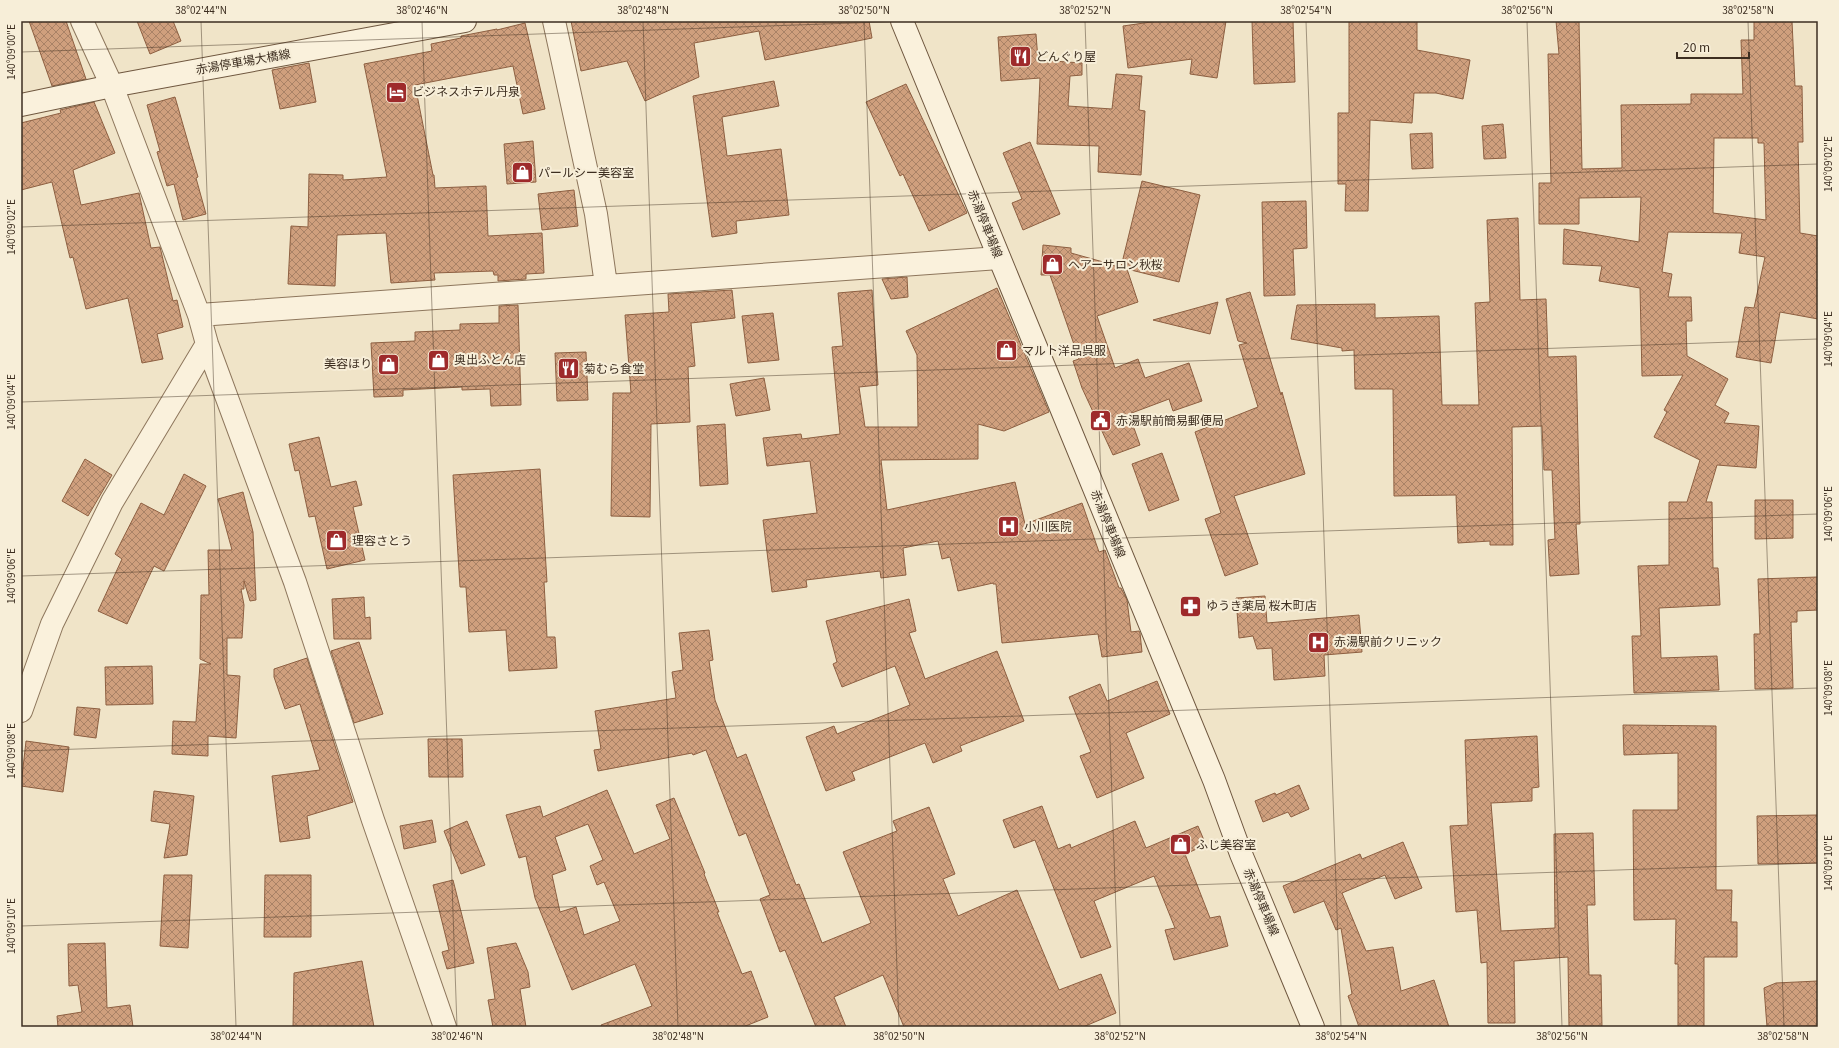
<svg xmlns="http://www.w3.org/2000/svg" width="1839" height="1048" viewBox="0 0 1839 1048" font-family="Georgia,'Noto Sans JP',serif">
<style>
.building{fill:url(#building-cross-hatch);stroke:#8d5f41;fill-rule:evenodd}
.lines{fill:none;stroke-linecap:round;stroke-linejoin:round}
.minor-casing{stroke:#8d765c;stroke-width:24}
.secondary-casing{stroke:#6f573f;stroke-width:24}
.minor{stroke:#faf1dc;stroke-width:22}
.secondary{stroke:#faf1dc;stroke-width:22}
.ticks{fill:none;stroke:#3d2e20;stroke-width:1;stroke-opacity:0.45}
.labels{text-anchor:middle;stroke-width:4;stroke-linejoin:round;paint-order:stroke}
.poi-label{font-size:12px;fill:#3d2e20;stroke:#f7eed8;text-anchor:start}
.street-label{font-size:12px;fill:#3d2e20;stroke:#f7eed8}
.neatline{fill:none;stroke:#3d2e20;stroke-width:1.5}
.ticks-label{font-size:10px;text-anchor:middle;fill:#3d2e20}
</style>
<defs>
<pattern id="building-cross-hatch" width="8" height="8" patternUnits="userSpaceOnUse"><rect width="8" height="8" fill="#cf9f7d"/><path d="M0 0l8 8M0 8l8-8" fill="none" stroke="#a98266"/></pattern>
</defs>
<rect width="100%" height="100%" fill="#f0e4c8"/>
<!-- building -->
<path class="building" d="M 29,21 L 66,21 L 86,79 L 52,86 Z
M 137,21 L 173,21 L 181,41 L 150,54 Z
M 571,21 L 869,21 L 872,38 L 765,60 L 759,31 L 694,43 L 699,77 L 645,101 L 627,61 L 581,71 Z
M 1158,21 L 1226,21 L 1217,78 L 1190,74 L 1192,59 L 1128,68 L 1123,26 Z
M 1252,21 L 1293,21 L 1295,82 L 1254,84 Z
M 1349,21 L 1417,21 L 1417,50 L 1470,60 L 1463,99 L 1436,93 L 1414,93 L 1412,123 L 1370,120 L 1368,211 L 1345,211 L 1346,184 L 1338,184 L 1338,113 L 1349,113 Z
M 1556,21 L 1579,21 L 1582,169 L 1622,168 L 1621,105 L 1691,104 L 1691,94 L 1743,94 L 1741,40 L 1754,40 L 1754,21 L 1792,21 L 1795,86 L 1802,86 L 1803,142 L 1798,142 L 1800,233 L 1818,236 L 1818,319 L 1780,312 L 1771,363 L 1736,357 L 1745,307 L 1754,308 L 1765,257 L 1739,253 L 1742,233 L 1668,232 L 1662,272 L 1672,274 L 1668,297 L 1691,297 L 1692,321 L 1686,321 L 1687,356 L 1728,379 L 1715,405 L 1729,413 L 1724,423 L 1759,426 L 1756,468 L 1717,465 L 1706,502 L 1712,502 L 1713,568 L 1718,568 L 1720,605 L 1659,608 L 1661,658 L 1717,656 L 1719,690 L 1634,693 L 1632,636 L 1641,636 L 1638,566 L 1669,565 L 1669,502 L 1687,502 L 1700,460 L 1654,437 L 1667,412 L 1664,410 L 1683,375 L 1642,376 L 1640,288 L 1599,281 L 1602,266 L 1563,264 L 1564,229 L 1639,242 L 1641,197 L 1579,198 L 1579,224 L 1539,224 L 1539,183 L 1551,183 L 1548,54 L 1559,54 ZM 1714,138 L 1758,138 L 1758,143 L 1764,143 L 1766,220 L 1713,213 Z
M 525,23 L 545,109 L 523,114 L 513,66 L 415,85 L 433,175 L 434,175 L 435,188 L 486,186 L 488,236 L 542,233 L 544,273 L 526,274 L 526,279 L 498,281 L 498,275 L 494,275 L 493,271 L 434,273 L 435,280 L 391,283 L 386,233 L 337,235 L 335,286 L 288,284 L 291,226 L 308,227 L 309,174 L 343,175 L 343,180 L 387,177 L 364,64 L 432,51 L 431,44 L 461,38 L 461,36 L 497,29 L 497,30 Z
M 1036,34 L 1038,60 L 1082,63 L 1082,75 L 1070,76 L 1068,106 L 1112,109 L 1116,74 L 1142,76 L 1139,110 L 1145,111 L 1141,175 L 1098,172 L 1099,146 L 1037,144 L 1040,78 L 1001,81 L 998,37 Z
M 309,63 L 316,102 L 280,109 L 272,70 Z
M 774,81 L 779,106 L 722,117 L 727,156 L 781,149 L 789,215 L 736,221 L 737,233 L 712,237 L 693,96 Z
M 906,84 L 967,213 L 929,231 L 903,174 L 900,176 L 866,102 Z
M 175,97 L 198,177 L 196,178 L 206,214 L 183,220 L 174,184 L 167,186 L 157,152 L 160,151 L 147,105 Z
M 94,102 L 115,153 L 73,170 L 81,205 L 139,193 L 151,248 L 160,247 L 173,301 L 177,300 L 183,327 L 157,334 L 163,359 L 142,363 L 128,298 L 86,309 L 73,257 L 70,258 L 52,182 L 21,190 L 21,123 L 61,113 L 60,110 Z
M 1503,124 L 1506,158 L 1484,159 L 1482,126 Z
M 1432,133 L 1433,168 L 1412,169 L 1410,134 Z
M 533,141 L 536,182 L 507,184 L 504,144 Z
M 1030,142 L 1060,214 L 1023,230 L 1012,203 L 1022,199 L 1003,153 Z
M 1142,181 L 1200,195 L 1179,282 L 1127,269 L 1138,302 L 1097,316 L 1115,368 L 1138,359 L 1145,378 L 1189,363 L 1202,401 L 1173,411 L 1169,399 L 1129,414 L 1140,445 L 1113,455 L 1082,388 L 1073,361 L 1079,359 L 1050,275 L 1041,275 L 1043,245 L 1071,248 L 1071,253 L 1121,267 Z
M 574,190 L 578,226 L 542,230 L 538,194 Z
M 1306,201 L 1307,248 L 1293,249 L 1295,295 L 1264,296 L 1262,202 Z
M 1518,218 L 1520,300 L 1546,299 L 1548,357 L 1576,356 L 1580,524 L 1576,524 L 1579,574 L 1550,576 L 1548,540 L 1555,539 L 1552,470 L 1544,470 L 1542,426 L 1512,427 L 1513,545 L 1490,545 L 1490,541 L 1458,543 L 1456,495 L 1394,496 L 1393,389 L 1355,389 L 1354,350 L 1342,351 L 1342,348 L 1291,339 L 1297,305 L 1375,304 L 1375,318 L 1439,316 L 1442,405 L 1479,405 L 1475,303 L 1490,302 L 1487,220 Z
M 907,277 L 908,297 L 891,299 L 882,279 Z
M 997,288 L 1049,412 L 1004,431 L 978,424 L 978,459 L 881,460 L 887,510 L 1015,482 L 1025,524 L 1082,503 L 1099,552 L 1105,550 L 1119,588 L 1121,588 L 1127,600 L 1131,632 L 1139,631 L 1140,633 L 1142,652 L 1102,657 L 1098,634 L 1002,643 L 996,584 L 993,584 L 993,583 L 958,591 L 950,557 L 942,559 L 938,541 L 903,548 L 906,575 L 881,578 L 880,571 L 806,580 L 807,587 L 772,592 L 763,520 L 817,513 L 810,461 L 767,466 L 763,438 L 801,434 L 802,439 L 840,434 L 832,347 L 843,346 L 838,293 L 872,290 L 878,385 L 859,387 L 865,427 L 918,427 L 917,355 L 906,331 Z
M 732,290 L 735,318 L 691,323 L 695,366 L 688,367 L 690,422 L 651,424 L 650,517 L 611,516 L 613,393 L 631,393 L 625,315 L 669,312 L 668,294 Z
M 1250,292 L 1281,395 L 1282,392 L 1305,474 L 1234,496 L 1258,564 L 1225,576 L 1205,519 L 1221,513 L 1195,432 L 1258,407 L 1239,345 L 1247,343 L 1238,341 L 1226,299 Z
M 1218,302 L 1210,334 L 1153,320 Z
M 518,305 L 521,405 L 491,406 L 490,389 L 462,390 L 462,387 L 403,390 L 403,396 L 374,397 L 371,343 L 415,341 L 415,332 L 460,330 L 460,324 L 499,323 L 499,306 Z
M 773,313 L 779,360 L 748,363 L 742,316 Z
M 586,352 L 588,400 L 557,401 L 555,353 Z
M 764,378 L 770,410 L 736,416 L 730,384 Z
M 725,424 L 728,484 L 700,486 L 697,426 Z
M 319,437 L 331,487 L 356,481 L 362,505 L 353,507 L 365,560 L 327,569 L 315,516 L 309,517 L 299,470 L 295,471 L 289,444 Z
M 1162,453 L 1179,500 L 1149,511 L 1132,464 Z
M 85,459 L 112,475 L 88,516 L 62,501 Z
M 540,469 L 547,582 L 544,582 L 547,637 L 555,637 L 557,668 L 509,671 L 506,630 L 469,632 L 466,587 L 460,587 L 453,475 Z
M 184,474 L 206,486 L 164,571 L 154,566 L 127,624 L 98,611 L 122,559 L 115,554 L 141,503 L 164,515 Z
M 243,492 L 253,532 L 256,600 L 250,601 L 244,581 L 244,589 L 241,589 L 244,605 L 242,638 L 227,638 L 227,675 L 240,676 L 236,738 L 208,736 L 208,756 L 172,754 L 173,721 L 196,722 L 200,664 L 211,664 L 200,659 L 201,595 L 209,595 L 208,550 L 232,550 L 218,499 Z
M 1755,500 L 1793,500 L 1793,538 L 1755,539 Z
M 1818,577 L 1818,610 L 1797,611 L 1797,622 L 1791,622 L 1793,688 L 1755,689 L 1754,634 L 1760,634 L 1758,579 Z
M 1265,596 L 1267,623 L 1359,615 L 1362,652 L 1324,655 L 1325,676 L 1274,680 L 1272,648 L 1257,649 L 1253,636 L 1239,638 L 1236,598 Z
M 364,597 L 365,618 L 370,617 L 371,639 L 334,639 L 332,599 Z
M 909,599 L 916,631 L 909,633 L 925,679 L 997,651 L 1024,721 L 960,746 L 962,751 L 933,763 L 925,743 L 852,772 L 855,780 L 826,791 L 806,737 L 834,726 L 837,734 L 910,705 L 895,666 L 842,687 L 833,664 L 837,662 L 826,621 Z
M 709,630 L 713,660 L 709,661 L 715,700 L 737,758 L 746,754 L 796,885 L 799,884 L 822,943 L 871,923 L 843,852 L 897,831 L 893,821 L 929,807 L 955,874 L 943,879 L 958,916 L 1017,890 L 1059,990 L 1101,974 L 1116,1013 L 1083,1027 L 904,1027 L 883,975 L 834,997 L 846,1027 L 816,1027 L 785,950 L 780,952 L 760,899 L 770,895 L 746,833 L 739,836 L 706,750 L 693,755 L 692,753 L 598,771 L 594,750 L 601,749 L 595,711 L 676,698 L 672,672 L 683,670 L 679,633 Z
M 359,642 L 383,714 L 354,723 L 331,651 Z
M 307,658 L 353,802 L 307,816 L 310,838 L 280,842 L 272,776 L 320,770 L 300,704 L 285,709 L 274,677 L 274,669 Z
M 152,666 L 153,704 L 106,705 L 105,667 Z
M 1157,681 L 1170,714 L 1126,733 L 1144,778 L 1097,798 L 1080,756 L 1091,752 L 1069,697 L 1100,684 L 1107,701 Z
M 77,707 L 100,709 L 96,738 L 74,735 Z
M 1623,725 L 1716,726 L 1716,890 L 1732,890 L 1731,922 L 1737,922 L 1737,957 L 1704,957 L 1704,1027 L 1678,1027 L 1678,964 L 1675,964 L 1676,919 L 1634,920 L 1633,810 L 1678,810 L 1678,753 L 1624,755 Z
M 1537,736 L 1539,787 L 1532,788 L 1532,801 L 1491,803 L 1501,931 L 1555,928 L 1554,834 L 1593,833 L 1595,905 L 1587,905 L 1589,975 L 1601,975 L 1602,1027 L 1569,1027 L 1568,957 L 1514,961 L 1515,1023 L 1488,1023 L 1487,962 L 1481,963 L 1477,910 L 1456,912 L 1450,826 L 1468,825 L 1465,740 Z
M 428,739 L 462,739 L 463,777 L 429,777 Z
M 26,741 L 69,747 L 63,792 L 21,786 Z
M 1299,785 L 1309,809 L 1291,817 L 1288,812 L 1263,822 L 1255,801 L 1275,793 L 1276,795 Z
M 607,790 L 634,854 L 670,839 L 656,805 L 674,798 L 705,873 L 704,874 L 719,912 L 717,912 L 742,974 L 751,971 L 768,1017 L 743,1027 L 602,1027 L 601,1025 L 652,1006 L 635,964 L 572,990 L 535,898 L 526,856 L 519,858 L 506,815 L 540,806 L 543,817 ZM 588,824 L 603,860 L 590,866 L 597,885 L 604,882 L 620,921 L 584,935 L 576,907 L 560,912 L 552,875 L 566,870 L 555,837 Z
M 154,791 L 194,796 L 187,855 L 164,858 L 170,824 L 151,821 Z
M 1042,806 L 1058,849 L 1070,844 L 1071,848 L 1135,821 L 1146,848 L 1198,826 L 1206,845 L 1185,854 L 1210,918 L 1220,916 L 1228,946 L 1174,960 L 1165,930 L 1175,928 L 1154,876 L 1094,901 L 1111,947 L 1081,958 L 1035,840 L 1014,848 L 1003,820 Z
M 1818,815 L 1818,863 L 1758,864 L 1757,816 Z
M 432,820 L 436,842 L 404,849 L 400,826 Z
M 467,821 L 485,865 L 461,874 L 444,831 Z
M 1403,842 L 1422,888 L 1395,899 L 1385,875 L 1342,893 L 1366,951 L 1393,947 L 1401,991 L 1434,980 L 1449,1027 L 1359,1027 L 1348,996 L 1352,994 L 1341,928 L 1336,930 L 1324,901 L 1294,913 L 1283,886 L 1360,854 L 1362,859 Z
M 164,875 L 192,875 L 188,948 L 160,946 Z
M 265,875 L 311,875 L 311,937 L 264,937 Z
M 453,880 L 474,963 L 447,969 L 442,952 L 449,950 L 433,885 Z
M 105,943 L 107,1008 L 130,1005 L 133,1027 L 58,1027 L 57,1016 L 82,1012 L 78,985 L 69,986 L 68,944 Z
M 516,943 L 528,972 L 530,987 L 520,989 L 526,1027 L 493,1027 L 488,1000 L 495,999 L 487,948 Z
M 362,961 L 374,1027 L 293,1027 L 294,973 Z
M 1818,981 L 1818,1026 L 1767,1027 L 1764,988 L 1776,983 Z"/>
<g class="lines">
<defs>
<path id="minor" d="M 82,21 L 112,86 L 199,315 L 207,344 L 295,582 L 373,820 L 445,1027
M 554,21 L 596,214 L 606,285
M 199,315 L 999,258
M 21,711 L 52,624 L 112,502 L 207,344"/>
<path id="secondary" d="M 902,21 L 1214,780 L 1241,854 L 1313,1027
M 21,105 L 112,86 L 465,21"/>
</defs>
<!-- minor casing -->
<use href="#minor" class="minor-casing"/>
<!-- secondary casing -->
<use href="#secondary" class="secondary-casing"/>
<!-- minor -->
<use href="#minor" class="minor"/>
<!-- secondary -->
<use href="#secondary" class="secondary"/>
</g>
<!-- ticks -->
<path class="ticks" d="M 201,21 L 236,1027M 422,21 L 457,1027M 643,21 L 678,1027M 864,21 L 899,1027M 1085,21 L 1120,1027M 1306,21 L 1341,1027M 1527,21 L 1562,1027M 1748,21 L 1784,1027M 21,52 L 911,21M 21,227 L 1818,164M 21,402 L 1818,339M 21,576 L 1818,514M 21,751 L 1818,688M 21,926 L 1818,863"/>
<!-- icons -->
<defs>
<symbol id="restaurant-square" viewBox="-11 -11 22 22"><rect x="-9" y="-9" width="18" height="18" rx="4" fill="#9e2a2b" stroke="#f7eed8"/><path d="M-5-6h1v4h1v-4h1v4h1v-4h1v5L-1.5 .5V6h-2V.5L-5-1ZM5-6V6H3V1.5H1.5Q1.5-4 5-6Z" fill="#fff"/></symbol>
<symbol id="hotel-square" viewBox="-11 -11 22 22"><rect x="-9" y="-9" width="18" height="18" rx="4" fill="#9e2a2b" stroke="#f7eed8"/><path d="M-6-4.5h1.5V1H6V5H4.5V3h-9V5H-6ZM-4 0a1.8 1.8 0 1 1 3.6 0ZM.5 0V-2.5h3Q6-2.5 6 0Z" fill="#fff"/></symbol>
<symbol id="shop-square" viewBox="-11 -11 22 22"><rect x="-9" y="-9" width="18" height="18" rx="4" fill="#9e2a2b" stroke="#f7eed8"/><path d="M-5-2.5h2.3a2.7 3.5 0 0 1 5.4 0H5L5.5 6h-11ZM-1.5-2.5h3a1.5 2.3 0 0 0-3 0Z" fill="#fff"/></symbol>
<symbol id="civic-square" viewBox="-11 -11 22 22"><rect x="-9" y="-9" width="18" height="18" rx="4" fill="#9e2a2b" stroke="#f7eed8"/><path d="M-.6-6.5H3V-4.5H.6V-3L4-1V1h2V6H-6V1h2V-1L-.6-3ZM-1.2 2.5V6h2.4V2.5Z" fill="#fff"/></symbol>
<symbol id="hospital-square" viewBox="-11 -11 22 22"><rect x="-9" y="-9" width="18" height="18" rx="4" fill="#9e2a2b" stroke="#f7eed8"/><path d="M-5-5h3v3.5h4V-5h3V5h-3V1.5h-4V5h-3Z" fill="#fff"/></symbol>
<symbol id="pharmacy-square" viewBox="-11 -11 22 22"><rect x="-9" y="-9" width="18" height="18" rx="4" fill="#9e2a2b" stroke="#f7eed8"/><path d="M-2-6h4v4h4v4h-4v4h-4v-4h-4v-4h4Z" fill="#fff"/></symbol>
</defs>
<g fill-rule="evenodd">
<use href="#restaurant-square" x="1008" y="44" width="25" height="25"/>
<use href="#hotel-square" x="384" y="80" width="25" height="25"/>
<use href="#shop-square" x="510" y="160" width="25" height="25"/>
<use href="#shop-square" x="1040" y="252" width="25" height="25"/>
<use href="#shop-square" x="994" y="338" width="25" height="25"/>
<use href="#shop-square" x="426" y="348" width="25" height="25"/>
<use href="#shop-square" x="376" y="352" width="25" height="25"/>
<use href="#restaurant-square" x="556" y="356" width="25" height="25"/>
<use href="#civic-square" x="1088" y="408" width="25" height="25"/>
<use href="#hospital-square" x="996" y="514" width="25" height="25"/>
<use href="#shop-square" x="324" y="528" width="25" height="25"/>
<use href="#pharmacy-square" x="1178" y="594" width="25" height="25"/>
<use href="#hospital-square" x="1306" y="630" width="25" height="25"/>
<use href="#shop-square" x="1168" y="832" width="25" height="25"/>
</g>
<g class="labels">
<!-- poi labels -->
<g class="poi-label">
<text x="1036" y="61">どんぐり屋</text>
<text x="412" y="96">ビジネスホテル丹泉</text>
<text x="538" y="177">パールシー美容室</text>
<text x="1068" y="269">ヘアーサロン秋桜</text>
<text x="1022" y="355">マルト洋品呉服</text>
<text x="454" y="364">奥出ふとん店</text>
<text x="372" y="368" text-anchor="end">美容ほり</text>
<text x="584" y="373">菊むら食堂</text>
<text x="1116" y="425">赤湯駅前簡易郵便局</text>
<text x="1024" y="531">小川医院</text>
<text x="352" y="545">理容さとう</text>
<text x="1206" y="610">ゆうき薬局 桜木町店</text>
<text x="1334" y="646">赤湯駅前クリニック</text>
<text x="1196" y="849">ふじ美容室</text>
</g>
<!-- street labels -->
<g class="street-label">
<text transform="translate(243 62) rotate(-10)" y="4">赤湯停車場大橋線</text>
<text transform="translate(985 224) rotate(68)" y="4">赤湯停車場線</text>
<text transform="translate(1108 524) rotate(68)" y="4">赤湯停車場線</text>
<text transform="translate(1261 902) rotate(67)" y="4">赤湯停車場線</text>
</g>
</g>
<!-- border -->
<rect width="1839" height="1048" fill="none" stroke="#f7eed8" stroke-width="44"/>
<!-- scale -->
<path d="M1677 52v6h72v-6" fill="none" stroke="#3d2e20" stroke-width="2"/>
<text x="1683" y="52" font-size="12" fill="#3d2e20" stroke="#f7eed8" stroke-width="3" paint-order="stroke">20 m</text>
<rect x="22" y="22" width="1795" height="1004" class="neatline"/>
<g class="ticks-label">
<text x="201" y="14">38°02'44"N</text>
<text x="422" y="14">38°02'46"N</text>
<text x="643" y="14">38°02'48"N</text>
<text x="864" y="14">38°02'50"N</text>
<text x="1085" y="14">38°02'52"N</text>
<text x="1306" y="14">38°02'54"N</text>
<text x="1527" y="14">38°02'56"N</text>
<text x="1748" y="14">38°02'58"N</text>
<text transform="translate(11 52) rotate(-90)" y="4">140°09'00"E</text>
<text transform="translate(1828 164) rotate(-90)" y="4">140°09'02"E</text>
<text transform="translate(11 227) rotate(-90)" y="4">140°09'02"E</text>
<text transform="translate(1828 339) rotate(-90)" y="4">140°09'04"E</text>
<text transform="translate(11 402) rotate(-90)" y="4">140°09'04"E</text>
<text transform="translate(1828 514) rotate(-90)" y="4">140°09'06"E</text>
<text transform="translate(11 576) rotate(-90)" y="4">140°09'06"E</text>
<text transform="translate(1828 688) rotate(-90)" y="4">140°09'08"E</text>
<text transform="translate(11 751) rotate(-90)" y="4">140°09'08"E</text>
<text transform="translate(1828 863) rotate(-90)" y="4">140°09'10"E</text>
<text transform="translate(11 926) rotate(-90)" y="4">140°09'10"E</text>
<text x="236" y="1040">38°02'44"N</text>
<text x="457" y="1040">38°02'46"N</text>
<text x="678" y="1040">38°02'48"N</text>
<text x="899" y="1040">38°02'50"N</text>
<text x="1120" y="1040">38°02'52"N</text>
<text x="1341" y="1040">38°02'54"N</text>
<text x="1562" y="1040">38°02'56"N</text>
<text x="1783" y="1040">38°02'58"N</text>
</g>
</svg>
